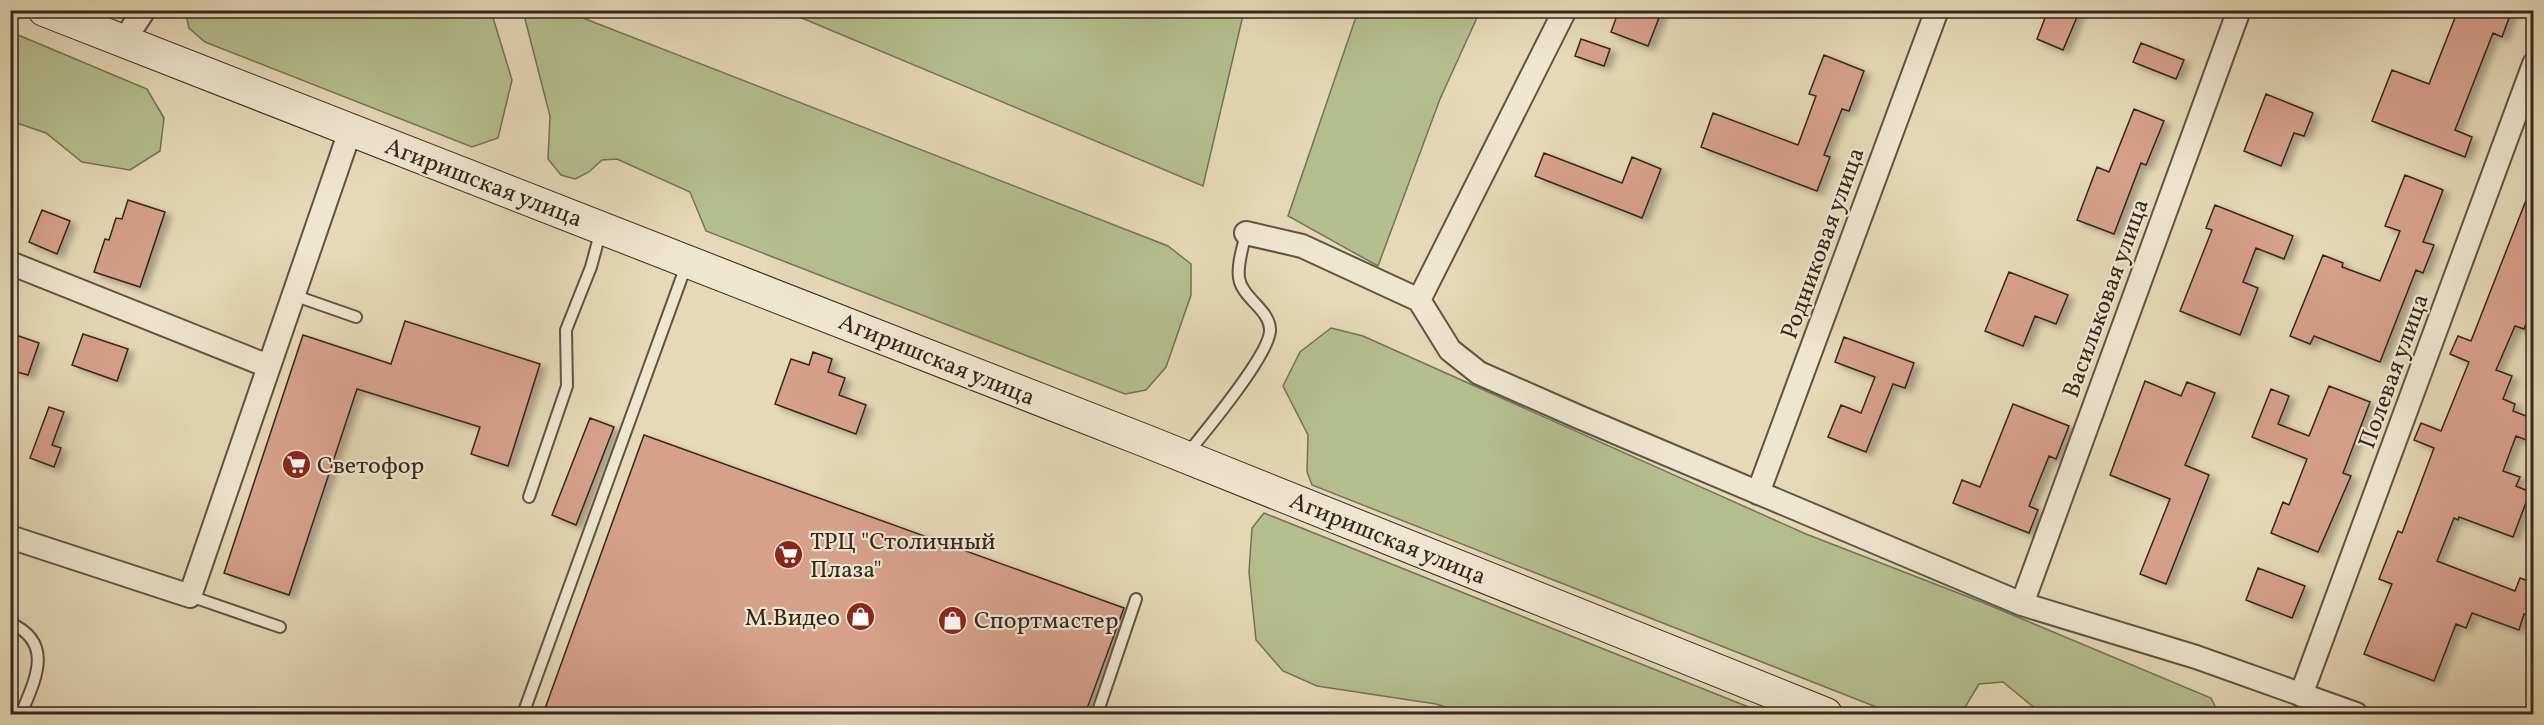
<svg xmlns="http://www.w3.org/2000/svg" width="2544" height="725" viewBox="0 0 2544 725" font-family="Vollkorn,serif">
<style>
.green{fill:#b5bf8e;stroke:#747356;stroke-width:1.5}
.building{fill:#d7a08b;stroke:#34271e;stroke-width:1.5;filter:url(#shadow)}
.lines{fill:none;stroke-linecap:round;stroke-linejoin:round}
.lane-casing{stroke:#605444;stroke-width:14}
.street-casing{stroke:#605444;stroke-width:26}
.secondary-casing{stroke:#34271e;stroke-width:34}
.lane{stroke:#efe6d0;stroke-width:10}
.street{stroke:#efe6d0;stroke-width:22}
.secondary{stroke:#efe6d0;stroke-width:32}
.labels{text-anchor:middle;stroke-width:4.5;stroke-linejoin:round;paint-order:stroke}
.street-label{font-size:24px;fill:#34271e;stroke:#efe6d0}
.poi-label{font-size:24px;fill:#34271e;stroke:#efe6d0;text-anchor:start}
</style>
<defs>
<filter id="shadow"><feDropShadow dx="6" dy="4" stdDeviation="3" flood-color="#0004"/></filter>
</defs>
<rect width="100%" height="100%" fill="#e6d9b7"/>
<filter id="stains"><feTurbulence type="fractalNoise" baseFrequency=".00333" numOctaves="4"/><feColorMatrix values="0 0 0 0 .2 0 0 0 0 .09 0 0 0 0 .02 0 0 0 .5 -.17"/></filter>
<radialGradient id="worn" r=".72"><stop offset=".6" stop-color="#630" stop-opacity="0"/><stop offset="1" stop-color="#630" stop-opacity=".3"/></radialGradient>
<!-- green -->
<path class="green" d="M 530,10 L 565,11 L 1168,246 L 1191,264 L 1191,295 L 1166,367 L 1146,390 L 1125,394 L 706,231 L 690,192 L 617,159 L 602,160 L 589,172 L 575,179 L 561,175 L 548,159 L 550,116 L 525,19 Z
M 185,11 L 491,11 L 512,80 L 498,138 L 472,147 L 205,42 L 189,28 Z
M 785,11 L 1244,10 L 1244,11 L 1203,186 Z
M 1358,11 L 1480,11 L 1440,99 L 1378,266 L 1288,216 Z
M 11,32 L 147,89 L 164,118 L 160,151 L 130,170 L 82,162 L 46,133 L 11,121 Z
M 1331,328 L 1363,336 L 1806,534 L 1984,603 L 2211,698 L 2219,714 L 2042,714 L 2003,682 L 1979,684 L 1961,714 L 1894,714 L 1312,485 L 1307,472 L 1308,435 L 1283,386 L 1300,352 Z
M 1264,513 L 1766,714 L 1467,714 L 1436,704 L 1317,686 L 1283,671 L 1256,640 L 1249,572 L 1252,528 Z"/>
<!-- building -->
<path class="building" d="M 1619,10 L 1662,10 L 1648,46 L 1611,32 Z
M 2048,10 L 2080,10 L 2063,50 L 2037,39 Z
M 2458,10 L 2512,10 L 2502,37 L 2493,33 L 2455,130 L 2472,137 L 2465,157 L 2372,121 L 2392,70 L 2429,84 Z
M 1581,39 L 1610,49 L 1604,66 L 1575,56 Z
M 2141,43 L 2184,60 L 2176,79 L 2133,62 Z
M 1824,55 L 1864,71 L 1849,111 L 1842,109 L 1824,155 L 1830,157 L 1817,191 L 1701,147 L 1713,113 L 1798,145 L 1816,96 L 1809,94 Z
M 2266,94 L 2313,113 L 2304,136 L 2294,133 L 2281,166 L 2244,151 Z
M 2134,109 L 2164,121 L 2146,165 L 2141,163 L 2114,234 L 2077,220 L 2097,167 L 2109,172 Z
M 1544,153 L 1622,183 L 1632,157 L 1661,169 L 1642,218 L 1535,176 Z
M 2405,175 L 2443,190 L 2423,242 L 2434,245 L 2423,273 L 2416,270 L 2380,362 L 2314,336 L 2310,344 L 2290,336 L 2323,255 L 2343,263 L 2342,267 L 2380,281 L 2400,231 L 2385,226 Z
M 2532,185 L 2534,305 L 2524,329 L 2515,326 L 2496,370 L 2512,376 L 2503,399 L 2515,404 L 2513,411 L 2534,419 L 2534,443 L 2516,436 L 2503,471 L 2520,477 L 2516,486 L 2530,492 L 2513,537 L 2459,517 L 2458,520 L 2454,518 L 2437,561 L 2515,591 L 2520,578 L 2534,583 L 2534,617 L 2524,614 L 2519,630 L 2472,613 L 2466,628 L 2456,624 L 2434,681 L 2364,654 L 2392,584 L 2379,579 L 2398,531 L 2402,533 L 2434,448 L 2414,440 L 2421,423 L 2441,431 L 2469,362 L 2450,354 L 2458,336 L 2471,341 Z
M 128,200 L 165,212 L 140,287 L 94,272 L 105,239 L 109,240 L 116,218 L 122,219 Z
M 2215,205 L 2293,236 L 2284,259 L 2256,248 L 2243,282 L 2258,288 L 2240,335 L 2180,311 L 2212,230 L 2206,228 Z
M 42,210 L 70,221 L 57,254 L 29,242 Z
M 2009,272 L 2068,295 L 2056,324 L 2035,316 L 2023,346 L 1985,331 Z
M 405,321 L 540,364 L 508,466 L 471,454 L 480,427 L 357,389 L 289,595 L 224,573 L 303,335 L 391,364 Z
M 10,333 L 39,343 L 28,375 L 10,370 Z
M 83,334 L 128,349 L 117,381 L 72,365 Z
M 1844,337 L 1914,363 L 1905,388 L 1893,384 L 1866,452 L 1828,437 L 1841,405 L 1861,413 L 1875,377 L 1835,362 Z
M 813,352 L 832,359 L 828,372 L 845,378 L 839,395 L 866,405 L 856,434 L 775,404 L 791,359 L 809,365 Z
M 2145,381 L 2181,396 L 2187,382 L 2215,393 L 2185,465 L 2209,475 L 2166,584 L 2140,574 L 2170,499 L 2110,475 Z
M 2329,386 L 2370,402 L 2343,473 L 2351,476 L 2318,552 L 2271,533 L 2283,502 L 2289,505 L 2307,459 L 2252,437 L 2271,389 L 2289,396 L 2278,424 L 2309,436 Z
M 2013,404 L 2069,426 L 2056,459 L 2049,456 L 2029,506 L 2038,510 L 2029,533 L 1953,503 L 1962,480 L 1980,487 Z
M 49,407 L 64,412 L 52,445 L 61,448 L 54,467 L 30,458 Z
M 590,418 L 614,427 L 576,525 L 552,515 Z
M 644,435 L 1124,608 L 1085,714 L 543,714 Z
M 2258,568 L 2305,586 L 2292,618 L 2246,600 Z"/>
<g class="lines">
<defs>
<path id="lane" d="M 293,295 L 356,317
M 1187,454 C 1204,433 1272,352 1270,329 C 1269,309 1242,298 1239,278 C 1237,264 1243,247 1246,233
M 529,497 L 567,386 L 566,330 L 591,267 L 601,230
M 190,596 L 280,627
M 10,623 C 56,643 34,682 21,714
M 523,714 L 687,263
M 1097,714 L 1136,599"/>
<path id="street" d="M 123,42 L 144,10
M 1246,233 L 1302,246 L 1419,300 L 1450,350 L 1479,373 L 1579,417 L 2022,604 L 2196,657 L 2356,714
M 10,263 L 268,366
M 1419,300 L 1565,10
M 1758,493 L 1937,10
M 10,537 L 190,596 L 350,131
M 2022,604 L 2239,10
M 2301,695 L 2534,64"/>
<path id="secondary" d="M 44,10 L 1146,441 L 1826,714"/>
</defs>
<!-- lane casing -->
<use href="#lane" class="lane-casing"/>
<!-- street casing -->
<use href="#street" class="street-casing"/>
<!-- secondary casing -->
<use href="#secondary" class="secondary-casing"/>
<!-- lane -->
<use href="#lane" class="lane"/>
<!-- street -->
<use href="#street" class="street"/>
<!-- secondary -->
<use href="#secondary" class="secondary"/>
</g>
<!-- icons -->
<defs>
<symbol id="supermarket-disc" viewBox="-11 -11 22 22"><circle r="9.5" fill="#8f2418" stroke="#efe6d0"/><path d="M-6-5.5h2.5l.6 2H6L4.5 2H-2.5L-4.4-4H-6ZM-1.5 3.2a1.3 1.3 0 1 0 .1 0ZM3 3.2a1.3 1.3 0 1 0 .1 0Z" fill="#fff"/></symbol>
<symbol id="shop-disc" viewBox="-11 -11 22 22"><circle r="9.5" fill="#8f2418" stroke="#efe6d0"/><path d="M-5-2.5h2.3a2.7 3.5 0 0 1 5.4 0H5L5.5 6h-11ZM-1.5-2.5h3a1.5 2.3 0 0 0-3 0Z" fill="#fff"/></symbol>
</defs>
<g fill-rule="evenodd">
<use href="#supermarket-disc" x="280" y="448" width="33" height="33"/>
<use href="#supermarket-disc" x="772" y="538" width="33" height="33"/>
<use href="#shop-disc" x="844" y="600" width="33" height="33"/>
<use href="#shop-disc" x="936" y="604" width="33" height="33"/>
</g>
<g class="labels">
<!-- street labels -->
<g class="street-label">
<text transform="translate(484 182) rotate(21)" y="8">Агиришская улица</text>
<text transform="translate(1822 243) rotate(-70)" y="8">Родниковая улица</text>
<text transform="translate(2105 298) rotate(-70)" y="8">Васильковая улица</text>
<text transform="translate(937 359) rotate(22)" y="8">Агиришская улица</text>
<text transform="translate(2393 371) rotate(-70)" y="8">Полевая улица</text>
<text transform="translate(1388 538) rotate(22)" y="8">Агиришская улица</text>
</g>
<!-- poi labels -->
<g class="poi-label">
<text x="317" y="473">Светофор</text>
<text x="810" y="549">ТРЦ "Столичный<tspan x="810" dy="28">Плаза"</tspan></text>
<text x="840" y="625" text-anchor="end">М.Видео</text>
<text x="974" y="628">Спортмастер</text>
</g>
</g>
<!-- margin -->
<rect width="2544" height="725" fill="none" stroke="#e6d9b7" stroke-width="36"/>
<rect x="12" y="12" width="2520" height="701" fill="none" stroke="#34271e" stroke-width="3"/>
<rect x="18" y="18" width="2508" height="689" fill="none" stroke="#34271e" stroke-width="1.5"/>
<rect width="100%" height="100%" filter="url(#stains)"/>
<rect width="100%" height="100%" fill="url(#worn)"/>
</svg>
